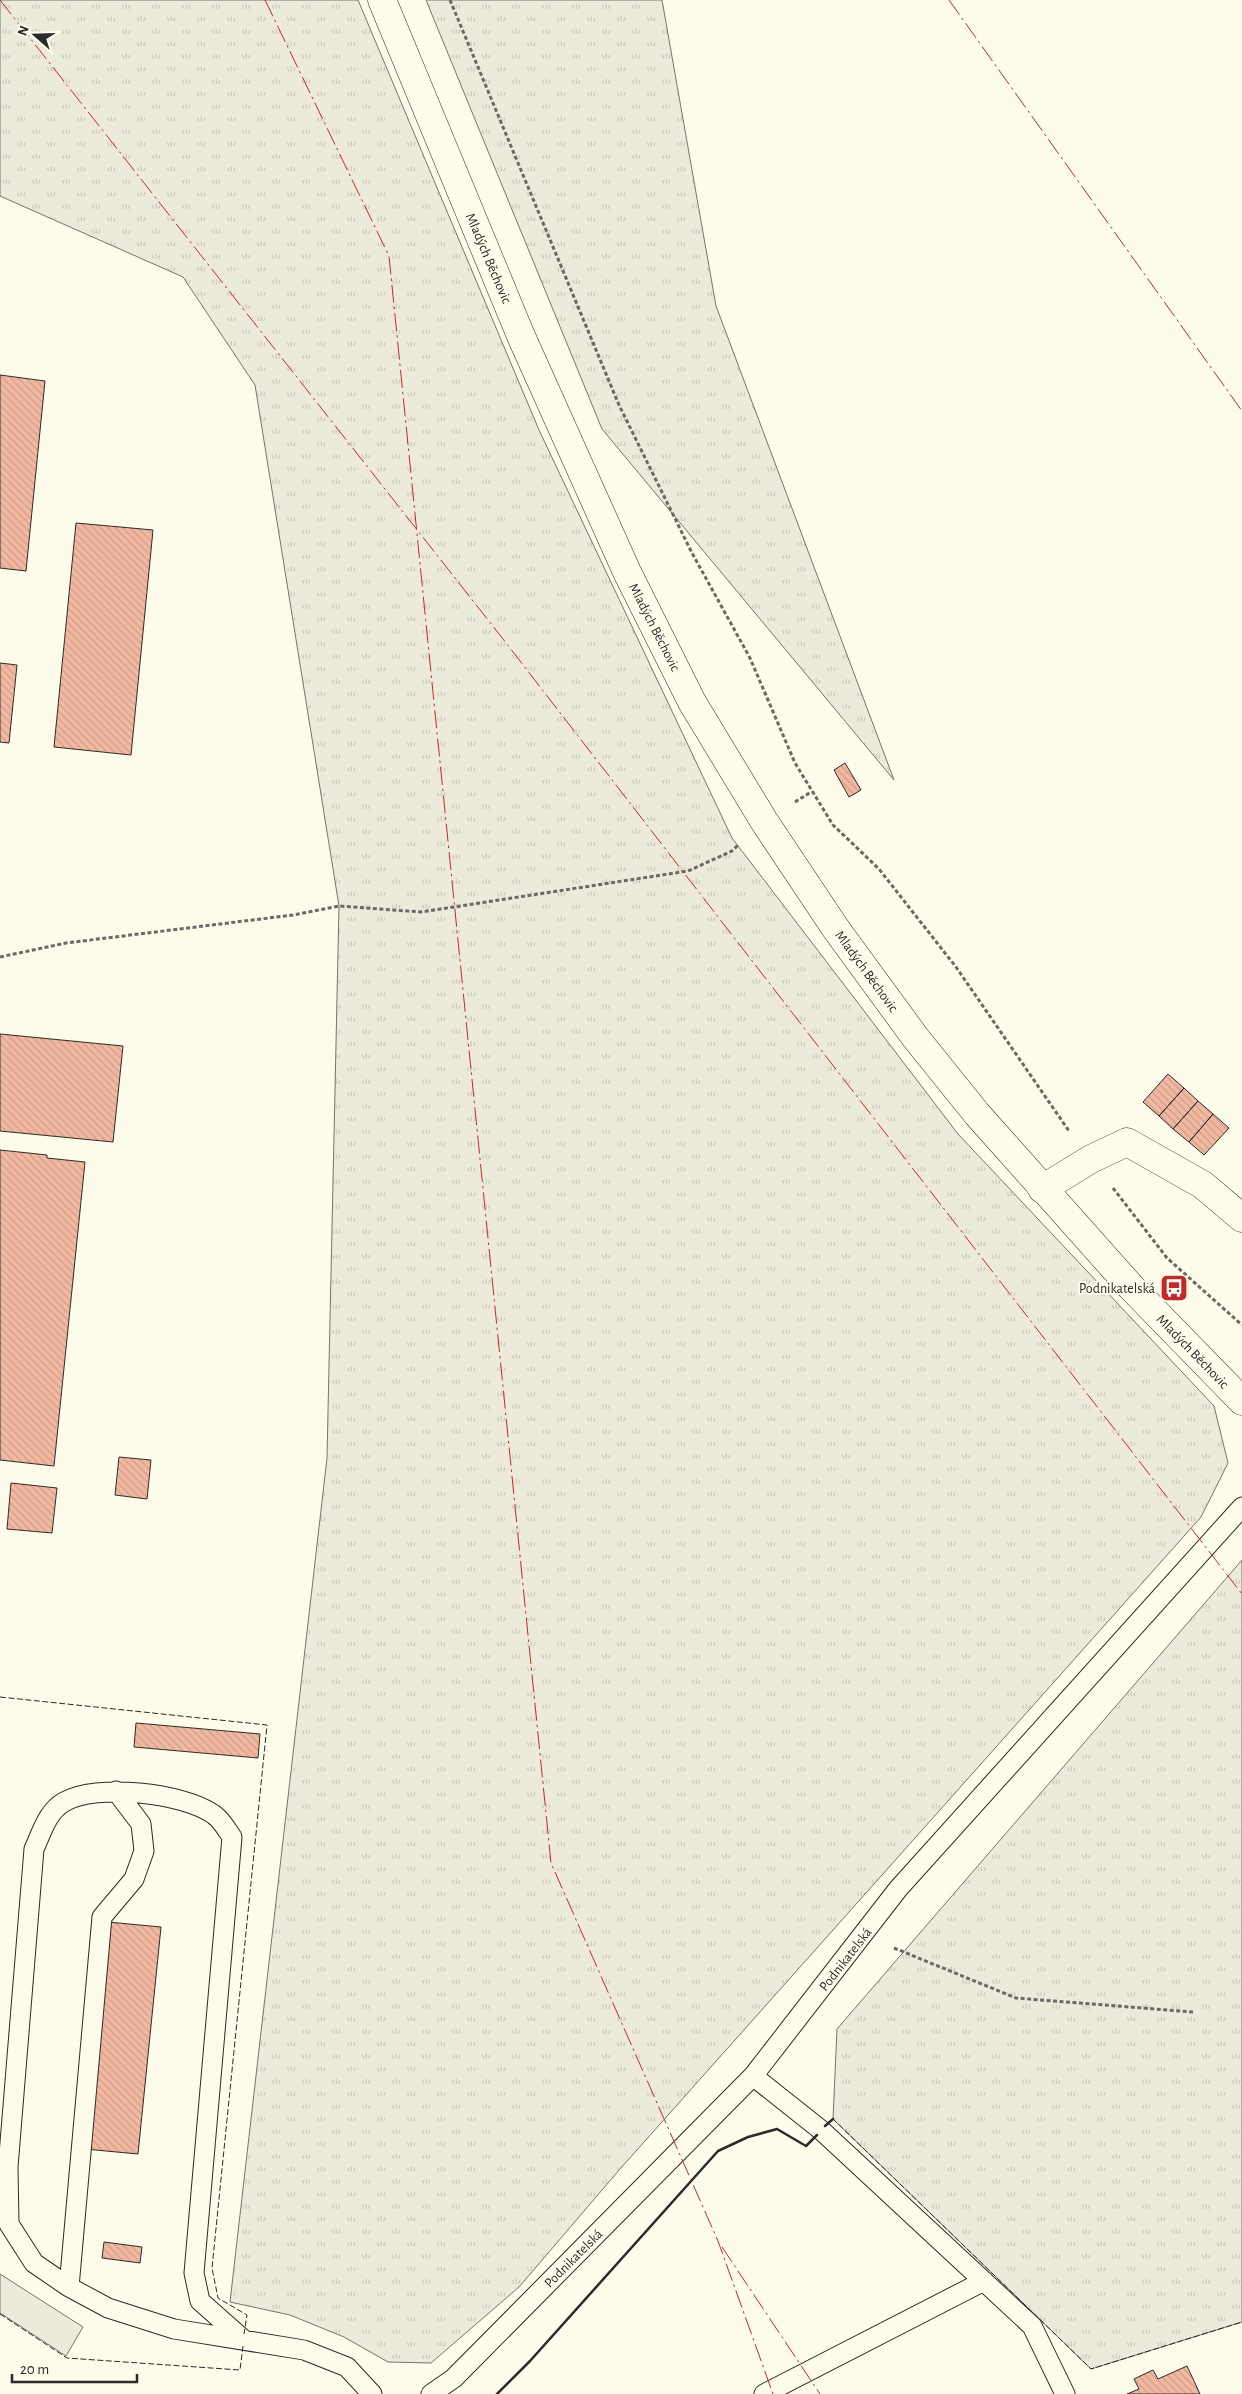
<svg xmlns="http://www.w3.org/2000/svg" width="1242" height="2394" viewBox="0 0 1242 2394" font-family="'Alegreya Sans',sans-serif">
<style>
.grass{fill:url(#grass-tufts);stroke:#74746e}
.parking{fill:#eceadb;stroke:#74746e}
.building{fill:url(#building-back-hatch);stroke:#2b2b2b}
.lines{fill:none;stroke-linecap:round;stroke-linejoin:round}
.lane-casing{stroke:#2b2b2b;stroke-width:21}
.street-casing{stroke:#2b2b2b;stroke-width:29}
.secondary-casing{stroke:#2b2b2b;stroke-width:29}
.path{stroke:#6a6964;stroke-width:3;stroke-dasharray:4 2.5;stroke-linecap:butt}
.lane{stroke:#fdfbea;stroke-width:19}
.street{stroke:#fdfbea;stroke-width:28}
.secondary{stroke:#fdfbea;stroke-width:28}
.fence{stroke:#2b2b2b;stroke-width:1;stroke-dasharray:6 2.5;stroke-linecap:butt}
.wall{stroke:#2b2b2b;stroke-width:2.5}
.power{stroke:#c62828;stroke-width:1;stroke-dasharray:18 4 2.5 4;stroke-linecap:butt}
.labels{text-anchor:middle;stroke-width:4;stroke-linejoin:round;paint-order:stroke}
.street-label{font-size:14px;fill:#2b2b2b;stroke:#fdfbea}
.poi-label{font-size:14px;fill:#2b2b2b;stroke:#fdfbea;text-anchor:end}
</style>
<defs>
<pattern id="grass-tufts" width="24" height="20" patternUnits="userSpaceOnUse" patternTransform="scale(1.25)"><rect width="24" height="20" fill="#ecebdb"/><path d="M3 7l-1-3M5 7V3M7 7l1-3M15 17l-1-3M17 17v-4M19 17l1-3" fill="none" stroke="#cbcabc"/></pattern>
<pattern id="building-back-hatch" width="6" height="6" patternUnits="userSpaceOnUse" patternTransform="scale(1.25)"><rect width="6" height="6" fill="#f2b8a0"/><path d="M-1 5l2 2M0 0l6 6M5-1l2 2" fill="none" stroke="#d09e8a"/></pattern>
</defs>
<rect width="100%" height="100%" fill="#fdfbea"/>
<!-- grass -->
<path class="grass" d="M 0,0 L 358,0 L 539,430 L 732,838 L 958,1134 L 1214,1406 L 1228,1463 L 1201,1517 L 620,2169 L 519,2287 L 431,2363 L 388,2362 L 344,2337 L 290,2315 L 230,2302 L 327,1458 L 339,906 L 255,385 L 183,277 L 0,196 Z
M 426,0 L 662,0 L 716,306 L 894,780 L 602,429 Z
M 1242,1560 L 1242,2322 L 1091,2369 L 833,2119 L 837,2029 Z"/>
<!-- parking -->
<path class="parking" d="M 0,2274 L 83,2327 L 66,2356 L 0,2313 Z"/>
<!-- building -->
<path class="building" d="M 0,375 L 45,381 L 26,571 L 0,568 Z
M 76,523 L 153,530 L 131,755 L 54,747 Z
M 0,663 L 17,665 L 9,743 L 0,742 Z
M 845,763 L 861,790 L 849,797 L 834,770 Z
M 0,1034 L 123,1046 L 113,1142 L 0,1131 Z
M 1168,1074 L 1184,1088 L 1159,1116 L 1143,1102 Z
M 1184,1088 L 1198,1101 L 1173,1129 L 1159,1116 Z
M 1198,1101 L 1213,1114 L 1189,1142 L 1173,1129 Z
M 1213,1114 L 1229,1128 L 1204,1155 L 1189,1142 Z
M 0,1150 L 47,1155 L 47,1158 L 85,1162 L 54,1466 L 0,1460 Z
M 119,1457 L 151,1460 L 147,1499 L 115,1495 Z
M 11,1483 L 57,1488 L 52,1533 L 7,1529 Z
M 136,1723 L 260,1734 L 258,1758 L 134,1747 Z
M 108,1922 L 161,1927 L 138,2154 L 85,2149 Z
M 104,2242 L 142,2247 L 140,2263 L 102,2258 Z
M 1187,2366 L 1200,2394 L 1127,2394 L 1139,2389 L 1134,2379 L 1153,2370 L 1158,2379 Z"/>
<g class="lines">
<defs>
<path id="lane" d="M 753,2076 L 821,2130 L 1032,2326 L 1065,2394
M 69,2287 L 102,1917 L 134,1879 L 144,1851 L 141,1824 L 116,1791
M 244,2340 L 200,2301 L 194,2273 L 232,1837 C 227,1830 221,1819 213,1814 C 183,1793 96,1783 64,1802 C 47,1812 42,1832 34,1849 L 8,2167 L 9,2224 L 34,2263 L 69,2287 L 108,2308 L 174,2329 L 304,2350 L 347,2367 L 372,2394
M 431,2394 L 454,2378 L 753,2076 L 898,1889 L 1242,1507
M 764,2394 L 984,2281"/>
<path id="street" d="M 1042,1189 L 1091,1159 L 1127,1142 L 1203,1185 L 1242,1218"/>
<path id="secondary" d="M 382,0 L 521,336 L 627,572 L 692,702 L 764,821 L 836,929 L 915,1037 L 977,1114 L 1131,1287 L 1242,1401"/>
</defs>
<!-- lane casing -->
<use href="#lane" class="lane-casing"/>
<!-- street casing -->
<use href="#street" class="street-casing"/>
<!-- secondary casing -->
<use href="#secondary" class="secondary-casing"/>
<!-- path -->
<path class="path" d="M 450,0 L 619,405 L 692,553 L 750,658 L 795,763 L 833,825 L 879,869 L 956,967 L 1069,1131
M 795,802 L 811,792
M 0,957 L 66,943 L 293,915 L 339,906 L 421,912 L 688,871 L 732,851 L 738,845
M 1113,1188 L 1167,1258 L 1242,1325
M 894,1948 L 1016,1998 L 1193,2012"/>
<!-- lane -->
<use href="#lane" class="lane"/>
<!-- street -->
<use href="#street" class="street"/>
<!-- secondary -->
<use href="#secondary" class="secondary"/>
<!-- fence -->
<path class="fence" d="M 0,1697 L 267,1725 L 212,2268 L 218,2298 L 247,2315 L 244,2334
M 826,2125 L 833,2119 L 1091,2369 L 1242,2322
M 0,2314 L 67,2358 L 240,2370 L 243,2346
M 497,2394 L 530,2361 L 718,2151 L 748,2137 L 777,2129 L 806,2146 L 817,2134"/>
<!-- wall -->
<path class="wall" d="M 825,2126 L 833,2119
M 497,2394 L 530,2361 L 718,2151 L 748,2137 L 777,2129 L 806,2146 L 817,2135"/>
<!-- power -->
<path class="power" d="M 0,0 L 503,639 L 1242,1594
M 265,0 L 389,256 L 551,1863 L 718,2241 L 773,2394
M 949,0 L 1242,411
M 722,2247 L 820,2394"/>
</g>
<!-- icons -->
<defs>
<symbol id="bus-square" viewBox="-11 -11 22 22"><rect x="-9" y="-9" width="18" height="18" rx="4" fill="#c62828" stroke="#fdfbea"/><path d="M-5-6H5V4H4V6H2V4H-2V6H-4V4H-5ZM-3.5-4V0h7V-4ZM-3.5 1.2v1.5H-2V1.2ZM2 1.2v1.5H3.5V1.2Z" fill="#fff"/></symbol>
</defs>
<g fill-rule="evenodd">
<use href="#bus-square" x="1158" y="1272" width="32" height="32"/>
</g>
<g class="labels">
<!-- street labels -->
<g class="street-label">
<text transform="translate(489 258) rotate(67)" y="5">Mladých Běchovic</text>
<text transform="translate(655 627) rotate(63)" y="5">Mladých Běchovic</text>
<text transform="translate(867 971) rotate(54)" y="5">Mladých Běchovic</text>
<text transform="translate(1193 1351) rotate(46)" y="5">Mladých Běchovic</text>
<text transform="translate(845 1959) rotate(-52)" y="5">Podnikatelská</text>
<text transform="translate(573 2258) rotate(-45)" y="5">Podnikatelská</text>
</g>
<!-- poi labels -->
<g class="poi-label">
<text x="1155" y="1293">Podnikatelská</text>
</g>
</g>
<!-- north arrow -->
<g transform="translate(35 35) rotate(290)" stroke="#fdfbea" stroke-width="4" paint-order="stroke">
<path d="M0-4L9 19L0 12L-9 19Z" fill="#2b2b2b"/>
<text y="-8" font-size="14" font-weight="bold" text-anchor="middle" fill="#2b2b2b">N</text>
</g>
<!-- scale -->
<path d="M12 2374v8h125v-8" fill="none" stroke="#2b2b2b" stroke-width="2.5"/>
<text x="20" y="2374" font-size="15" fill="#2b2b2b" stroke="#fdfbea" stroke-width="4" paint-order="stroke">20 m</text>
</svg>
